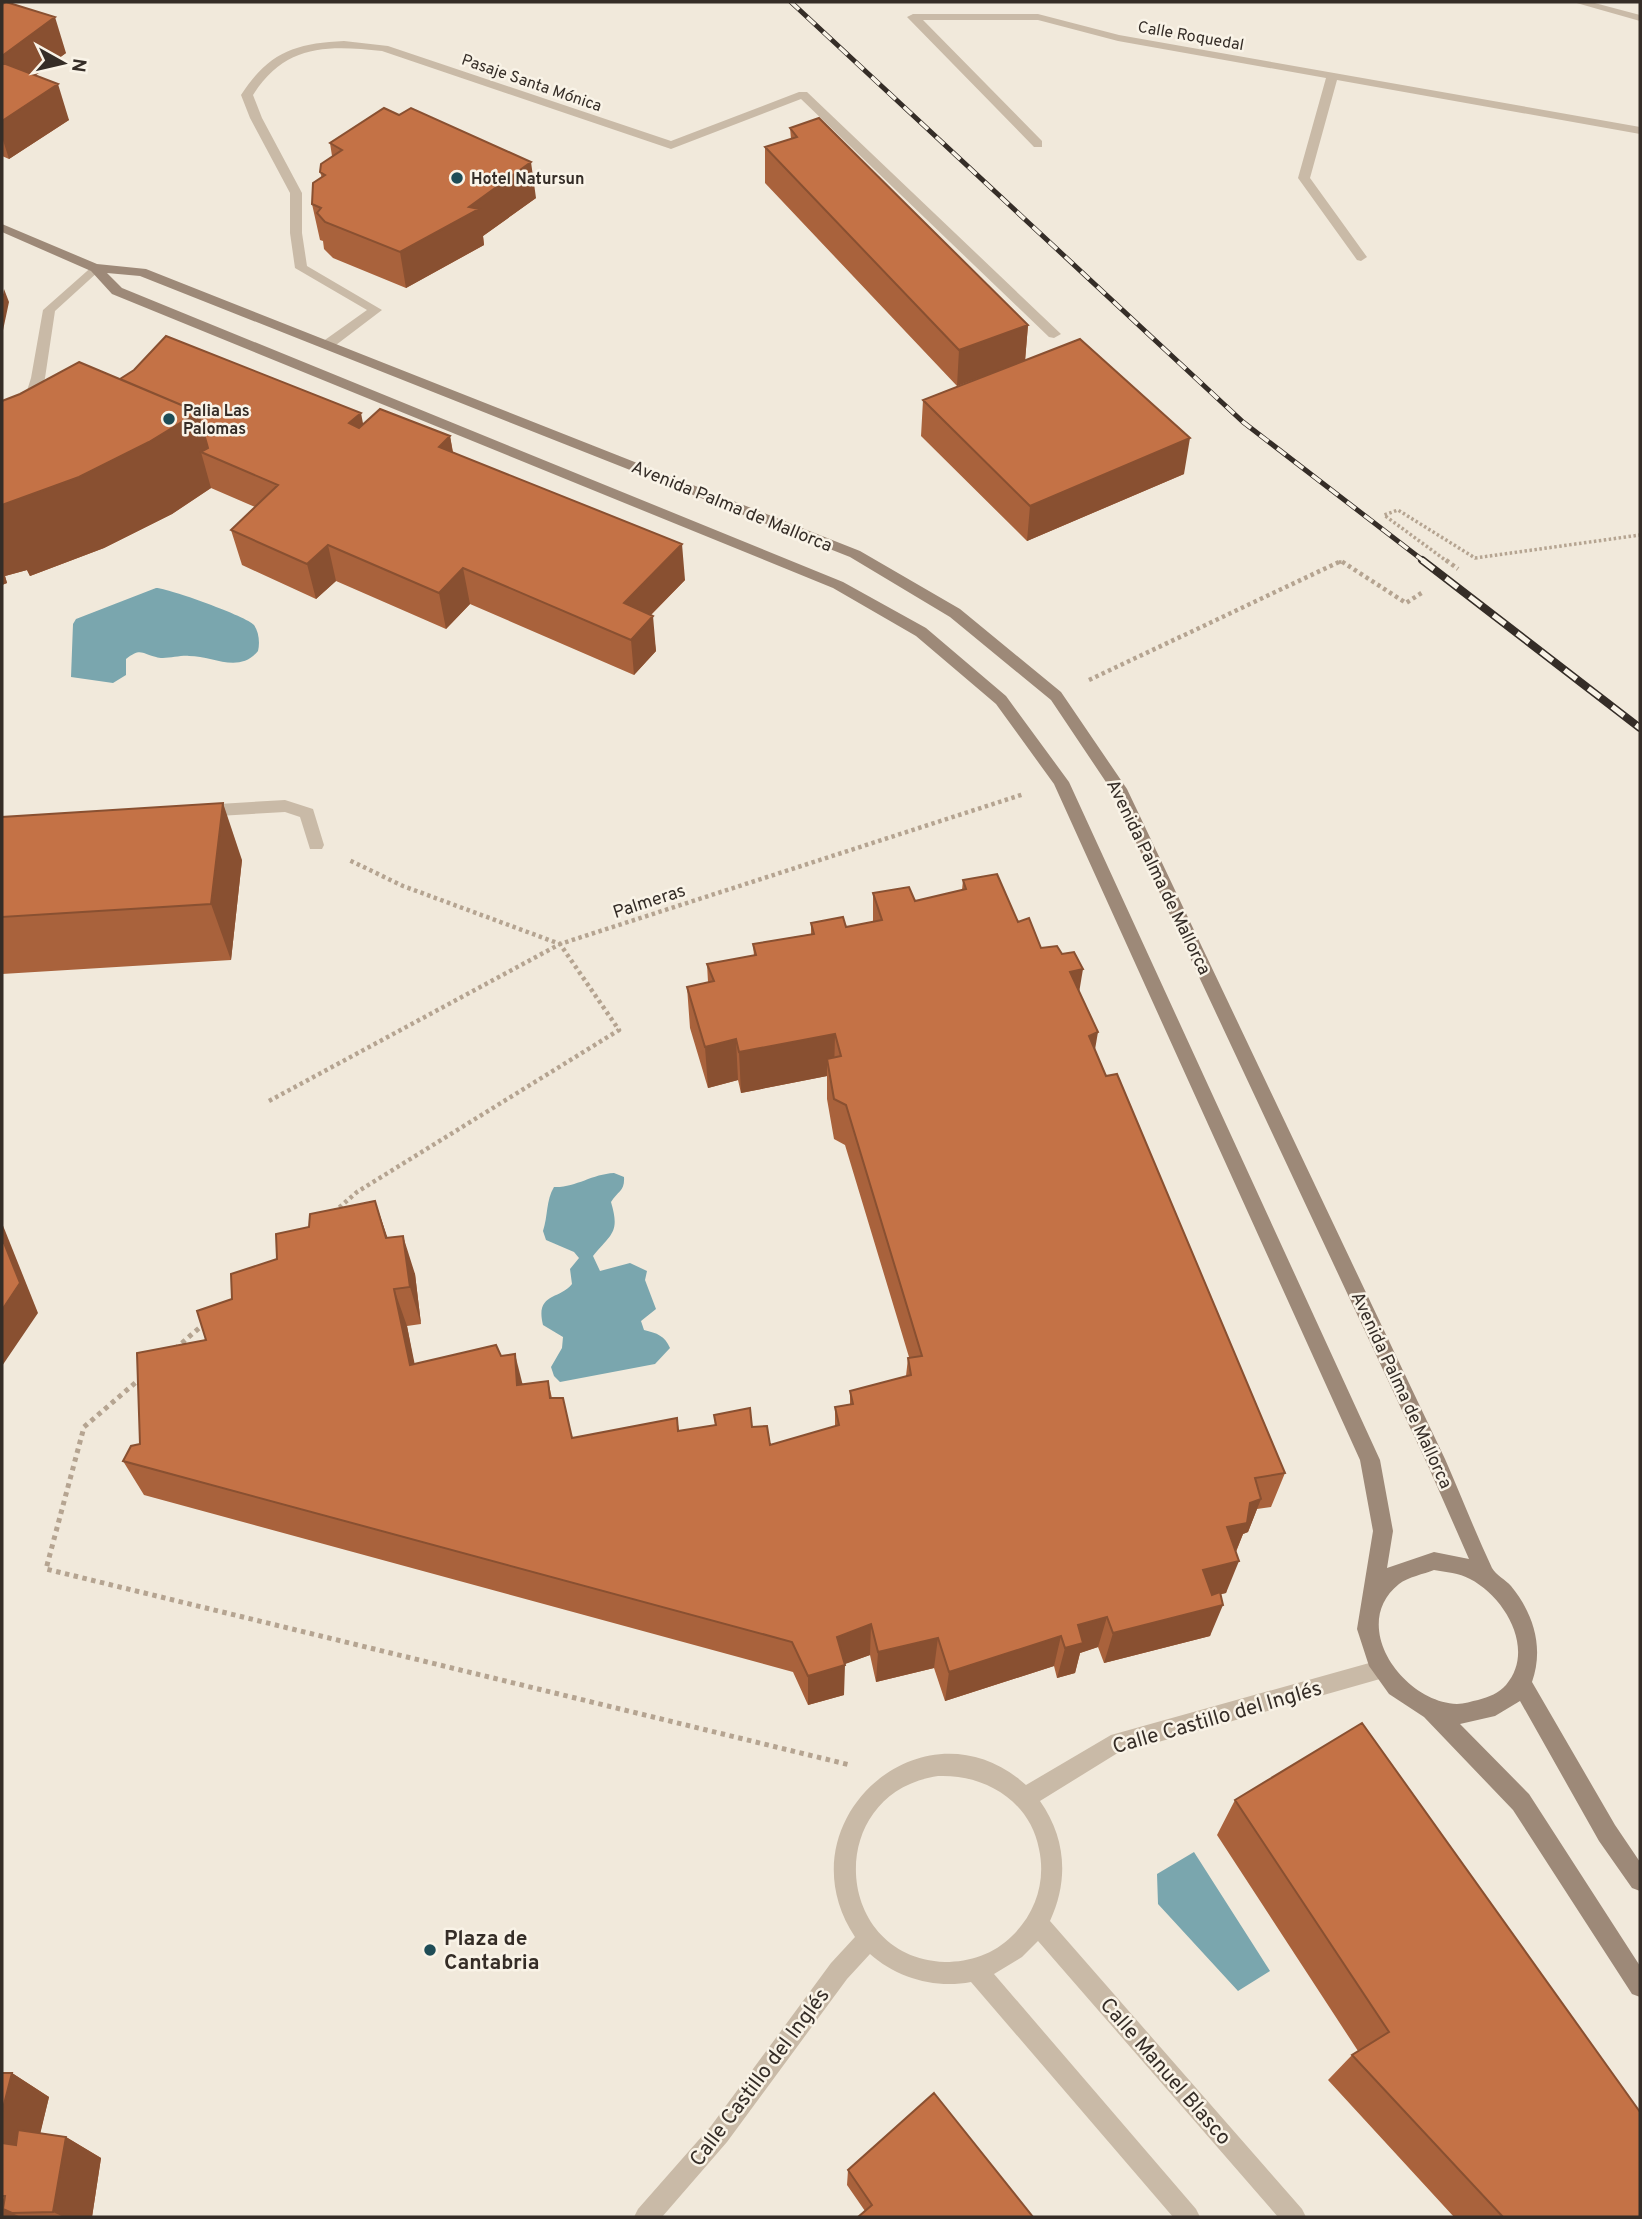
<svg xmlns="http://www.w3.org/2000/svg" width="1642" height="2219" viewBox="0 0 1642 2219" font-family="Overpass,sans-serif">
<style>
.water{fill:#7aa6ae}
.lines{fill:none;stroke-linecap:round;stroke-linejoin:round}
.path-far2{stroke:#b5a491;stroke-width:3.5;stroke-dasharray:2.5 2.5;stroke-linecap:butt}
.path-far1{stroke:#b5a491;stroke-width:4.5;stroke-dasharray:3.5 3.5;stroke-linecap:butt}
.path{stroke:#b5a491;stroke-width:5;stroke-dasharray:4.5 4.5;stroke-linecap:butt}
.pedestrian{fill:#c9baa7;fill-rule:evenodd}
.minor{fill:#c9baa7;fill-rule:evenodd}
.secondary{fill:#9d8978;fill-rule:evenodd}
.rail-far1-casing{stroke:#352d27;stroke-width:5}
.rail-casing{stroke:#352d27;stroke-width:8}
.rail-far1{stroke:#f9f3e7;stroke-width:3.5;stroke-dasharray:11;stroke-linecap:butt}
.rail{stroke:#f9f3e7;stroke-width:5;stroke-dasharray:15;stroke-linecap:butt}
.wall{fill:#a9623c}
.shaded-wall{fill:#895031}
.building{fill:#c47246;stroke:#895031;stroke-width:2}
.poi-dot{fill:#1e4c56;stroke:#f9f3e7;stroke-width:2.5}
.labels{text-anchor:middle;stroke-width:5;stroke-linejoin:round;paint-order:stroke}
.far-street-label{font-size:16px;fill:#352d27;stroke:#f9f3e7}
.far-poi-label{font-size:16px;font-weight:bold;fill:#352d27;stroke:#f9f3e7;text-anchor:start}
.street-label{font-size:18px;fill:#352d27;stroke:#f9f3e7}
.near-street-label{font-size:21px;fill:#352d27;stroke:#f9f3e7}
.near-poi-label{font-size:21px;font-weight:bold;fill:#352d27;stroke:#f9f3e7;text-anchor:start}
</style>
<rect width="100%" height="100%" fill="#f1e9db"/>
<!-- water -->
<path class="water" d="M 156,588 C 168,588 248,617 254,625 C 259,632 260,643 258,651 C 239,674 213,656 189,656 C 180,655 164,660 156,657 C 142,654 141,647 126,659 L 126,675 L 113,683 L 71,677 L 73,624 L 76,619 Z
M 614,1173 L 624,1177 C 625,1191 618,1191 611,1202 C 620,1233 612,1233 593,1256 L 600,1271 L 630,1263 L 647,1271 L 645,1280 L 656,1309 L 641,1321 L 644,1330 C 657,1333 665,1336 670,1348 L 655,1364 L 560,1382 L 554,1376 L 551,1367 L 562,1348 L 563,1337 L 543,1325 C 535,1293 559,1300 572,1284 L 570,1269 L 579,1258 L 574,1252 L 546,1240 L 543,1231 C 548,1216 546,1200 554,1187 C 575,1188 592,1174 614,1173 Z
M 1194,1852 L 1270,1971 L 1238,1991 L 1158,1904 L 1157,1874 Z"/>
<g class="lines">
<!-- path-far2 -->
<path class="path-far2" d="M 1339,562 L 1342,562
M 1448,562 L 1384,515 L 1398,510 L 1475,558 L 1640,535"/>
<!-- path-far1 -->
<path class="path-far1" d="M 1446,560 L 1458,569
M 1089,680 L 1341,561 L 1406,603 L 1423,592
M 269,1101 L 560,944 L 1024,794
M 334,1212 L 357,1192 L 619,1030 L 560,944 L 403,886 L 349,860"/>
<!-- path -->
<path class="path" d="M 175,1349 L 206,1322
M 142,1377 L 84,1427 L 46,1569 L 850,1765"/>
<!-- pedestrian -->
<path class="pedestrian" d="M 285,800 L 313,809 L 324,845 L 322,849 L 310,849 L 300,817 L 285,812 L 202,817 L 194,811 L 202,805 Z"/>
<!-- minor -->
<path class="minor" d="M 1573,2 L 1591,2 L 1640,15 L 1640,21 Z
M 1038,14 L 1119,35 L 1640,127 L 1640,134 L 1337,80 L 1310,178 L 1367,257 L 1361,261 L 1357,260 L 1298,178 L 1326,78 L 1118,41 L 1038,20 L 923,20 L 1042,141 L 1042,147 L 1034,147 L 907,17 L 913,14 Z
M 344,41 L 388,46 L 671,141 L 799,92 L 807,92 L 1061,334 L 1054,338 L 1049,337 L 801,99 L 671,149 L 382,51 C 328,45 285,44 253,95 L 262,118 L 302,193 L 302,233 L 307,266 L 382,310 L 332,348 L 322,348 L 322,342 L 367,310 L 295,268 L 290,233 L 290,193 L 250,118 L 241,95 C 268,53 295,43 344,41 Z
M 95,264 L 101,268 L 99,271 L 55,311 L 45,378 L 39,397 L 21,423 L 2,436 L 2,425 L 25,397 L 31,378 L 43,310 Z
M 1380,1660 L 1387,1663 L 1390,1670 L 1387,1677 L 1116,1754 L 1040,1801 C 1066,1838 1069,1880 1050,1921 L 1302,2209 L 1306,2217 L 1278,2217 L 1038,1941 L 1022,1957 L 994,1974 L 1196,2209 L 1200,2217 L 1173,2217 L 971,1982 C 935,1989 897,1978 870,1954 L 847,1979 L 727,2142 L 662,2217 L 634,2217 L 638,2209 L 711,2126 L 831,1963 L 855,1937 C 779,1822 924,1693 1026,1785 L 1111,1735 ZM 938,1776 C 985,1774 1030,1801 1039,1849 C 1046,1881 1036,1913 1012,1936 C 994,1954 970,1962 945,1962 C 832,1958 823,1793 938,1776 Z"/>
<!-- secondary -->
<path class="secondary" d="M 2,224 L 97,264 L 146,269 L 860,551 L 960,609 L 1061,692 L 1127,789 L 1445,1459 C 1461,1495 1475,1532 1492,1568 C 1496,1575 1506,1580 1511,1586 C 1534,1614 1544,1648 1532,1682 L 1615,1825 L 1640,1862 L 1640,1891 L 1632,1888 L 1599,1841 L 1520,1701 L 1495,1716 L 1460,1724 L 1529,1794 L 1640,1966 L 1640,1997 L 1632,1994 L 1513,1810 L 1424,1717 L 1389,1694 L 1369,1666 L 1357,1629 L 1373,1531 L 1360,1460 L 1054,784 L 996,704 L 916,636 L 833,588 L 112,294 L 91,271 L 2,232 ZM 107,273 L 140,276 L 850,557 L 950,617 L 1051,700 L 1112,791 L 1429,1468 L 1469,1559 L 1434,1552 L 1387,1568 L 1393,1531 L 1380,1460 L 1069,782 L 1006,696 L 926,628 L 843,582 L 122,288 ZM 1434,1570 C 1446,1572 1459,1573 1470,1579 C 1505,1597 1536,1650 1506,1685 C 1499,1693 1489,1697 1478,1700 C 1472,1701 1464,1704 1457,1704 C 1403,1702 1348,1625 1399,1584 C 1408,1577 1424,1574 1434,1570 Z"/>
<defs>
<path id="rail-far1" d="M 791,2 L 1243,422 L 1425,562"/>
<path id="rail" d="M 1422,560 L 1640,728"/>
</defs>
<!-- rail-far1 casing -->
<use href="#rail-far1" class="rail-far1-casing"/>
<!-- rail casing -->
<use href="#rail" class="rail-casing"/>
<!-- rail-far1 -->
<use href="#rail-far1" class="rail-far1"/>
<!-- rail -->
<use href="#rail" class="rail"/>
</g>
<!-- wall -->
<path class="wall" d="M 2,4 L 66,53 L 35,75 L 69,120 L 9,159 L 2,156 Z
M 790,128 L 1028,325 L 1025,361 L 1184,474 L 1027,541 L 921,436 L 923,400 L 1011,366 L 957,386 L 765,183 L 765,147 L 791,139 Z
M 330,143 L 536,198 L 483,236 L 484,245 L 406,288 L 333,258 L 324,249 L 323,241 L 320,240 L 312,204 L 322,178 L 320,172 L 332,156 Z
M 120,379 L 363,424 L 450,436 L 453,452 L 685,580 L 651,615 L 656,651 L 634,675 L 470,604 L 446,629 L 336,581 L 316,599 L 242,565 L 231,530 L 255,507 L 211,488 L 172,514 L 104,548 L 30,576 L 27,570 L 5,576 L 7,583 L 2,585 L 2,401 Z
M 2,817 L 242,860 L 231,960 L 2,974 Z
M 963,880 L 1018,922 L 1079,991 L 1095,1050 L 1106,1076 L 1285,1473 L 1271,1507 L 1257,1509 L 1248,1532 L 1243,1534 L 1236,1552 L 1226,1593 L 1220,1594 L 1210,1636 L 1104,1663 L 1098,1647 L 1080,1653 L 1075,1673 L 1057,1678 L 1054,1666 L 945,1701 L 934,1668 L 876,1682 L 870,1655 L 844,1664 L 844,1695 L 808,1705 L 793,1672 L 144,1495 L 123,1461 L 140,1444 L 232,1299 L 277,1259 L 375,1201 L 387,1238 L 415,1274 L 421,1324 L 407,1326 L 414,1364 L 501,1356 L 523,1384 L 548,1381 L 552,1398 L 572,1438 L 677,1418 L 679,1431 L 715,1425 L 714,1415 L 752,1427 L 770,1445 L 835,1426 L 835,1407 L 850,1405 L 850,1391 L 906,1376 L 908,1358 L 909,1357 L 845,1145 L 834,1139 L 827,1099 L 827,1076 L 741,1093 L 738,1080 L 708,1088 L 690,1028 L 687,987 L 708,982 L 707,964 L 754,956 L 753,944 L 811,934 L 811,923 L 846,927 L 873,922 L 873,893 L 915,901 L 962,890 Z
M 1235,1800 L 1640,2217 L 1454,2217 L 1328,2080 L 1352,2055 L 1358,2051 L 1217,1835 Z
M 2,2073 L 12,2073 L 49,2097 L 40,2133 L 66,2137 L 101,2158 L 92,2217 L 2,2217 Z
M 848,2170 L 1033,2217 L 865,2211 L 847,2185 Z"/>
<!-- shaded-wall -->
<path class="shaded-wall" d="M 55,17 L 66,53 L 13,92 L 2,56 Z
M 58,84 L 69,120 L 9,159 L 2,137 L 2,121 Z
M 531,162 L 536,198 L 483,236 L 484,245 L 406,288 L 400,252 L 469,207 Z
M 4,289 L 9,302 L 2,335 L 2,300 Z
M 1028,325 L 1025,361 L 957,386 L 959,350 Z
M 198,412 L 210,456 L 201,452 L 211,488 L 172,514 L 104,548 L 30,576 L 27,570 L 5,576 L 7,583 L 2,585 L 2,503 Z
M 361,413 L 368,449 L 349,423 Z
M 450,436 L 456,472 L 439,447 Z
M 1190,438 L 1184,474 L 1027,541 L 1030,506 Z
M 682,544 L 685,580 L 627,639 L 624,603 Z
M 328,545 L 336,581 L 316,599 L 307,564 Z
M 463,568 L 470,604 L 446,629 L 439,593 Z
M 653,616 L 656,651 L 634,675 L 631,640 Z
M 223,803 L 242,860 L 231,960 L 211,904 Z
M 1083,969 L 1076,1011 L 1070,972 Z
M 1098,1032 L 1091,1073 L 1089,1036 Z
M 835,1034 L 834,1075 L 827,1059 L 827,1076 L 741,1093 L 739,1052 Z
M 736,1039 L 738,1080 L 708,1088 L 705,1047 Z
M 375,1201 L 388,1239 L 386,1238 Z
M 2,1223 L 38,1313 L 2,1366 Z
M 403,1236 L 415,1274 L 421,1324 L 410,1287 Z
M 394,1289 L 407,1326 L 422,1400 L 410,1365 Z
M 515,1354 L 524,1390 L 517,1385 Z
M 1261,1499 L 1248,1532 L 1243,1534 L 1234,1556 L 1227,1527 L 1250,1503 Z
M 1239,1561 L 1226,1593 L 1192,1601 L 1203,1570 Z
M 1223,1605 L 1210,1636 L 1104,1663 L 1113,1633 Z
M 1107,1617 L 1098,1647 L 1080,1653 L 1075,1673 L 1057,1678 L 1065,1648 L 1078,1625 Z
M 871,1624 L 870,1655 L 837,1667 L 837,1637 Z
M 1061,1636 L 1054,1666 L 945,1701 L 949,1672 Z
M 938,1638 L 934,1668 L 876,1682 L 878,1652 Z
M 845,1665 L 844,1695 L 808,1705 L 808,1676 Z
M 12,2073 L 49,2097 L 33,2164 L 2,2147 L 2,2112 Z
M 66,2137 L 101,2158 L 92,2217 L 64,2217 L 53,2212 Z
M 2,2198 L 31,2212 L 3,2209 L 21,2217 L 2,2217 Z"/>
<!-- building -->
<path class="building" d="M 6,2 L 55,17 L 2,56 L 2,4 Z
M 2,58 L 3,63 L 58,84 L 2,121 Z
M 384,108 L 399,115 L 411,108 L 531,162 L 469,207 L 479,209 L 400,252 L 325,222 L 317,213 L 321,208 L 312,204 L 313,183 L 325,175 L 320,172 L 321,164 L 342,150 L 330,143 Z
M 819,118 L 1028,325 L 959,350 L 765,147 L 797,137 L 790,128 Z
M 166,336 L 361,413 L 349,423 L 359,428 L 380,409 L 450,436 L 439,447 L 682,544 L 624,603 L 653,616 L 631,640 L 463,568 L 439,593 L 328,545 L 307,564 L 231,530 L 278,485 L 201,452 L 208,448 L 198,412 L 120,379 L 134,370 Z
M 1080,339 L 1190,438 L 1030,506 L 923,400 Z
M 79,362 L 198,412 L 149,442 L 79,477 L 2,505 L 2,401 L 20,394 Z
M 223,803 L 211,904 L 2,917 L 2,817 Z
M 997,874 L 1018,922 L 1029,918 L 1041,948 L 1057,946 L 1062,954 L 1074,952 L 1083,969 L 1070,972 L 1098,1032 L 1089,1036 L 1106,1076 L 1117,1074 L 1285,1473 L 1255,1478 L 1261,1499 L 1250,1503 L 1247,1523 L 1227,1527 L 1239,1561 L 1203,1570 L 1212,1595 L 1220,1592 L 1223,1605 L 1113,1633 L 1107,1617 L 1078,1625 L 1083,1643 L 1065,1648 L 1061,1636 L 949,1672 L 938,1638 L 878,1652 L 871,1624 L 837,1637 L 845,1665 L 808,1676 L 792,1642 L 123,1461 L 131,1446 L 140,1444 L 137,1353 L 206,1340 L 197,1311 L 232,1299 L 231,1274 L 277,1259 L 276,1234 L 309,1227 L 310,1214 L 375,1201 L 386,1238 L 403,1236 L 410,1287 L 394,1289 L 410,1365 L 496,1345 L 501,1356 L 515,1354 L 517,1385 L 548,1381 L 550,1398 L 563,1398 L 572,1438 L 677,1418 L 678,1431 L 716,1425 L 714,1415 L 750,1408 L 752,1427 L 767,1426 L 770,1445 L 839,1425 L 835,1407 L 853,1404 L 850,1391 L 911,1375 L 908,1358 L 922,1356 L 846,1105 L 834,1099 L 827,1059 L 841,1056 L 835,1034 L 739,1052 L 736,1039 L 705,1047 L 687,987 L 714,981 L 707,964 L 756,955 L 753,944 L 814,934 L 811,923 L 843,917 L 846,927 L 882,920 L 873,893 L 909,887 L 915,901 L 966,889 L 963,880 Z
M 2,1238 L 20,1283 L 2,1310 Z
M 1362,1723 L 1640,2112 L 1640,2217 L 1503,2217 L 1352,2055 L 1389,2032 L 1235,1800 Z
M 2,2073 L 12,2073 L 2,2112 Z
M 934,2093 L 1033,2217 L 858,2217 L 872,2205 L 848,2170 Z
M 18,2130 L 66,2137 L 53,2212 L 12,2213 L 3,2209 L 5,2196 L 2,2196 L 2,2143 L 16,2145 Z"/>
<!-- markers -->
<g class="poi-dot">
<circle cx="457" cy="178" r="7"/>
<circle cx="169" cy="419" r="7"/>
<circle cx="430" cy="1950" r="7"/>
</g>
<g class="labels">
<!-- far-street labels -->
<g class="far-street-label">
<text transform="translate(1191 35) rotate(10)" y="6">Calle Roquedal</text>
<text transform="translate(532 82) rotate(19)" y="6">Pasaje Santa Mónica</text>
</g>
<!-- far-poi labels -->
<g class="far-poi-label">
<text x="471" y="184">Hotel Natursun</text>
<text x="183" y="416">Palia Las<tspan x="183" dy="18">Palomas</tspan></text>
</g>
<!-- street labels -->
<g class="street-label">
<text transform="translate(732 506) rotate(22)" y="6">Avenida Palma de Mallorca</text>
<text transform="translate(1159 877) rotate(64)" y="6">Avenida Palma de Mallorca</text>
<text transform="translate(649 901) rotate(-18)" y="6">Palmeras</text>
<text transform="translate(1402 1390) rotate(65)" y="6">Avenida Palma de Mallorca</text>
</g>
<!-- near-street labels -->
<g class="near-street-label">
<text transform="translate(1217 1717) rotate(-16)" y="7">Calle Castillo del Inglés</text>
<text transform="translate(1166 2071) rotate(49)" y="7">Calle Manuel Blasco</text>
<text transform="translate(759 2077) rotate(-53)" y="7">Calle Castillo del Inglés</text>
</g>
<!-- near-poi labels -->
<g class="near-poi-label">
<text x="444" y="1945">Plaza de<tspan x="444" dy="24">Cantabria</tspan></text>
</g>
</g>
<!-- border -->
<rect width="1642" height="2219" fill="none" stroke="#352d27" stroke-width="7"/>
<!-- north arrow -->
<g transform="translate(63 63) rotate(98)" stroke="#f9f3e7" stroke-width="5" paint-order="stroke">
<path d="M0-5L12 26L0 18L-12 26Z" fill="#352d27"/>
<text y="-10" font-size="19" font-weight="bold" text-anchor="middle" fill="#352d27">N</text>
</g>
</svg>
